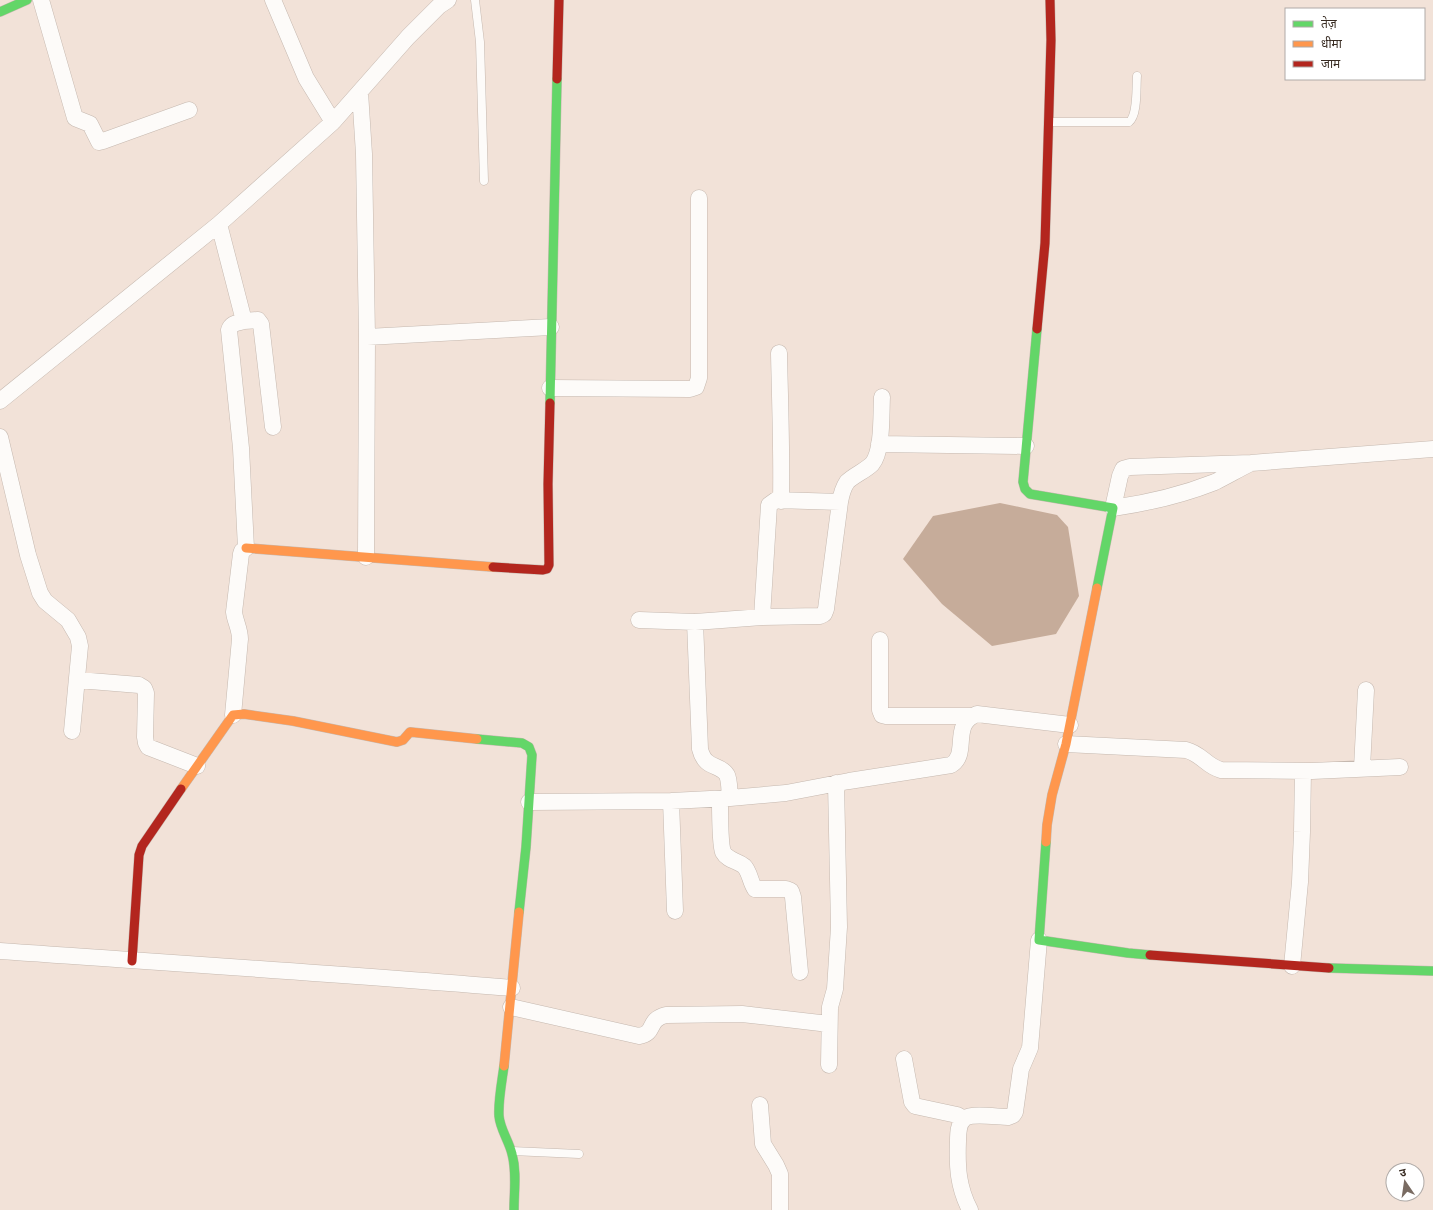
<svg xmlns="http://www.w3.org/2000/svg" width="1433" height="1210" viewBox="0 0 1433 1210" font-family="Signika,'Noto Sans Devanagari',sans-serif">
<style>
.water{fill:#c6ac9a}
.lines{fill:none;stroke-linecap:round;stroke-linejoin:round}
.lane-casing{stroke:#c5b8af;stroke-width:9}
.street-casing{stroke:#c5b8af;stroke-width:17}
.fast-casing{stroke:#c5b8af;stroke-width:10}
.slow-casing{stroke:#c5b8af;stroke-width:10}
.jam-casing{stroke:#c5b8af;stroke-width:10}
.lane{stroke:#fdfbf9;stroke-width:8}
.street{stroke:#fdfbf9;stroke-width:16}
.fast{stroke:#63d668;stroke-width:9}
.slow{stroke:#ff974d;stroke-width:9}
.jam{stroke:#b3261e;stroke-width:9}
</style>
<rect width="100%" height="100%" fill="#f2e2d8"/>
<!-- water -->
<path class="water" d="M 1000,503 L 1057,515 L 1068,527 L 1079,596 L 1056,634 L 992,646 L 942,604 L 903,559 L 933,516 Z"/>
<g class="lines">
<defs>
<path id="lane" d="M 475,0 L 480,42 L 484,181
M 1049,122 L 1129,122 C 1138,115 1136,88 1137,76
M 512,1151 L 579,1154"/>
<path id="street" d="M 41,0 L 75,118 L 90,124 L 99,142 L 103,141 L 189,110
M 273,0 L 306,78 L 333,122
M 360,92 L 364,154 L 367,337 L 366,557
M 219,224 L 244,321 C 237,323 231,323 229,330 L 241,448 L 246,548 L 242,551 L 241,554 L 234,612 C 235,621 240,629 240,639 L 233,715
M 244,321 L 258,320 L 261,324 L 273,427
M 367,337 L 551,327
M 779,353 C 780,403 782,452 781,501
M 550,388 L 690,389 L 696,387 L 699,378 L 699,198
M 0,401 L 219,224 L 333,122 L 408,37 L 439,6 L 448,0
M 0,437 L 28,555 L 40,593 L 45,601 L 68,620 L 78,637 L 80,646 L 72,731
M 879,444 L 1026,446
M 1251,463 C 1239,469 1227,476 1215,482 C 1182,495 1148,503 1113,508 L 1120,476 L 1123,469 L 1130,467 L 1251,463 L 1433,449
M 762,617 L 769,505 L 776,500 L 840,502
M 639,620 L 695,622 L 762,617 L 820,616 L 824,614 L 826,609 L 840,502 C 841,496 843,488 847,482 C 854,475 865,471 872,464 C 883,451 881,414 882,397
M 695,622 L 700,749 C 705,770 720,763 727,775 C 730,782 729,791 730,798
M 880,640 L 880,710 L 882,715 L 886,716 L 970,716
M 78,680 L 139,685 L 144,688 L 146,693 L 145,737 L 146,743 L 148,747 L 197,766
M 1066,744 L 1186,750 C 1202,754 1206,766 1221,770 L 1312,771 L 1400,767
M 1362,768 L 1366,690
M 720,799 C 720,810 720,844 723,852 C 728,861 737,860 744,866 C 750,872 750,882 755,889 L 786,889 L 791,891 L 793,897 L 800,972
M 671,801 L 675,911
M 529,802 L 671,801 L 730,798 L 786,793 L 849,781 L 951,765 C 970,754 950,724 977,714 L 1070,725
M 0,951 C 171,963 342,974 512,988
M 1292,966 L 1300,882 L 1302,832 L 1303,771
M 511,1007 L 639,1036 C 657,1033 646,1020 666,1015 L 742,1014 L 829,1024
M 904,1059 L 912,1102 L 915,1106 L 957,1115 L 964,1119
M 829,1065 L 830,1007 L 835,989 L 839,927 L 836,783
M 760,1105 L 763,1144 L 776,1165 L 780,1174 L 780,1210
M 970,1210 C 958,1187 957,1167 958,1141 C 958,1134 958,1123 965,1118 C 973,1113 998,1117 1008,1117 L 1013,1115 L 1015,1112 L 1021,1069 L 1030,1048 L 1039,940"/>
<path id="fast" d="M 0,12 L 27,0
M 1037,329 L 1023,482 L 1025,489 L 1030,494 L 1113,508 L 1097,588
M 550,403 L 557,79
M 477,739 L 522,743 L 529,747 L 532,755 L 526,847 L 519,912
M 1046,842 L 1039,940 L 1128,953 L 1150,955
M 1329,968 L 1433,971
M 504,1066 C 502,1081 498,1101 499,1116 C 500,1129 509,1141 512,1154 C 517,1172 514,1191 514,1210"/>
<path id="slow" d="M 246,548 L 493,567
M 181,789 L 233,715 L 244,714 L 293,721 L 397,742 L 403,740 L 410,732 L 477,739
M 1046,842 L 1047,825 L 1052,795 L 1066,744 L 1097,588
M 504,1066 L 519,912"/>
<path id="jam" d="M 557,79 L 559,0
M 1037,329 L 1045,243 L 1051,40 L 1050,0
M 493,567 L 543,570 L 547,569 L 549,565 L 548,484 L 550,403
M 1150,955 L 1329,968
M 132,961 L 139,855 L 142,846 L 181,789"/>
</defs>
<!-- lane casing -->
<use href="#lane" class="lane-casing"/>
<!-- street casing -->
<use href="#street" class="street-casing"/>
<!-- fast casing -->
<use href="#fast" class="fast-casing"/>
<!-- slow casing -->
<use href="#slow" class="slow-casing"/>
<!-- jam casing -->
<use href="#jam" class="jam-casing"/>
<!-- lane -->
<use href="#lane" class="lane"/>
<!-- street -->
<use href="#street" class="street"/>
<!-- fast -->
<use href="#fast" class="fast"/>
<!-- slow -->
<use href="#slow" class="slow"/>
<!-- jam -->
<use href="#jam" class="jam"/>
</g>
<!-- legend -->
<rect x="1285" y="8" width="140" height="72" fill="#ffffff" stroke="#afaaa7"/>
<rect x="1293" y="21" width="20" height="6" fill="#63d668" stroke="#afaaa7"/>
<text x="1321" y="28" font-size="12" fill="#382b22">तेज़</text>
<rect x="1293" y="41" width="20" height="6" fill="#ff974d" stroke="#afaaa7"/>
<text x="1321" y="48" font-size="12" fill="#382b22">धीमा</text>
<rect x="1293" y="61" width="20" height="6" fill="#b3261e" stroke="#afaaa7"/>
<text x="1321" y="68" font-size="12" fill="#382b22">जाम</text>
<!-- north arrow -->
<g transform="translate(1405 1182) rotate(347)"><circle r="19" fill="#ffffff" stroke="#afaaa7"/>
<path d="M0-3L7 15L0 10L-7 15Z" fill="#796b62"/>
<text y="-6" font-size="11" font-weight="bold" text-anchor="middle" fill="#382b22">उ</text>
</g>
</svg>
